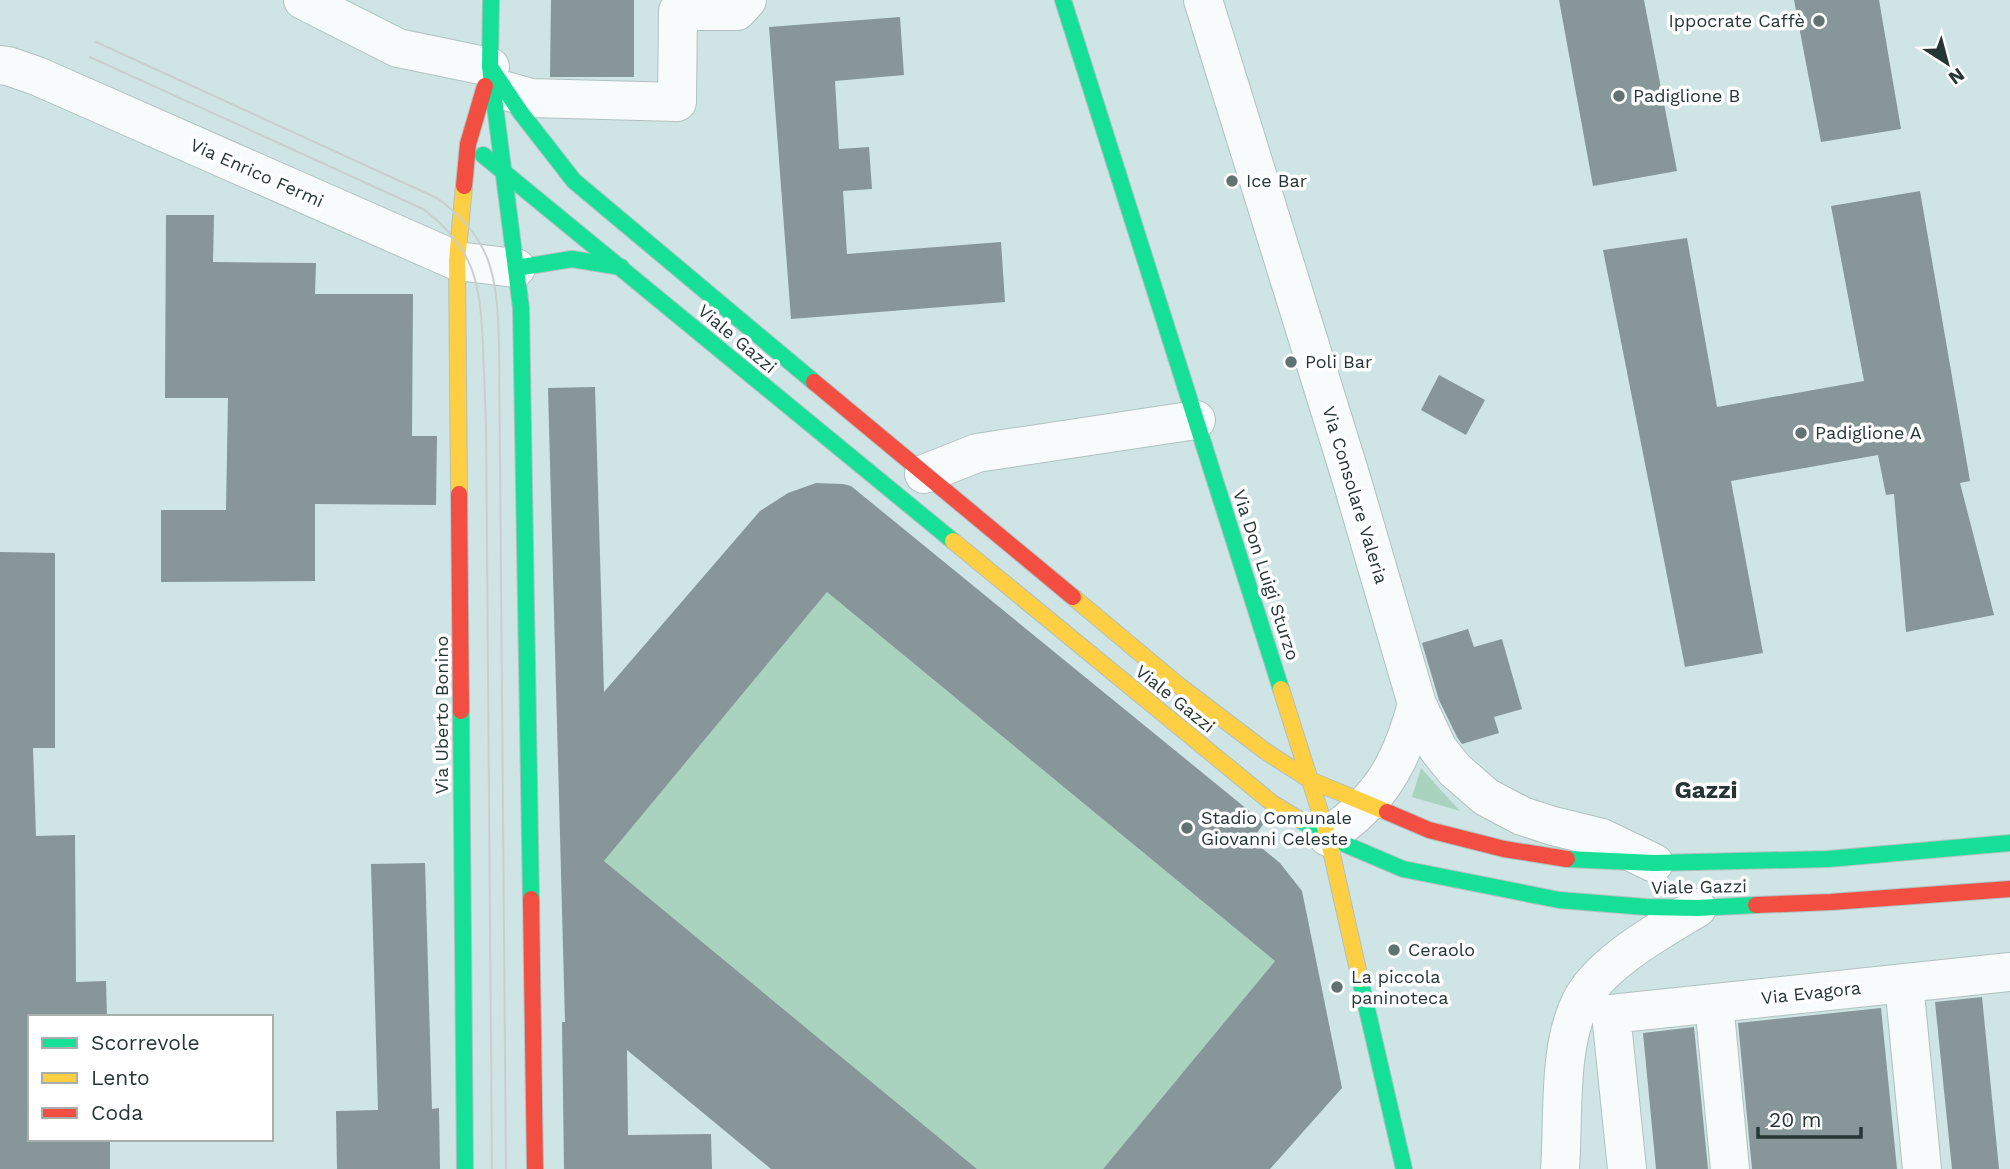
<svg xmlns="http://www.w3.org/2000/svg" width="2010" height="1169" viewBox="0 0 2010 1169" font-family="'Work Sans',sans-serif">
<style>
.green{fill:#a9d3be}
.building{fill:#879698}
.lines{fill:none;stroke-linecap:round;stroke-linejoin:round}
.street-casing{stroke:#b1c1c1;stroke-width:40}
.fast-casing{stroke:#b1c1c1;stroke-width:18}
.slow-casing{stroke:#b1c1c1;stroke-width:18}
.jam-casing{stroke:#b1c1c1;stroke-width:18}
.street{stroke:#f8fbfb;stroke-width:38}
.fast{stroke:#16e098;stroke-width:16}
.slow{stroke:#ffcf43;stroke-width:16}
.jam{stroke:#f24e42;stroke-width:16}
.tram{stroke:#c9cfcf;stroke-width:2}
.poi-dot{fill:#617272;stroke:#fff;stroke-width:2.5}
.labels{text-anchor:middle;stroke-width:7;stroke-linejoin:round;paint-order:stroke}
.poi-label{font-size:18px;fill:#263535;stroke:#fff;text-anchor:start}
.street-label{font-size:18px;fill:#263535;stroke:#fff}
.district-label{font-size:24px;font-weight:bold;fill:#263535;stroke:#fff}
</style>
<rect width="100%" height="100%" fill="#cfe4e4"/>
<!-- green -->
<path class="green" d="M 827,592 L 1275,961 L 1103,1169 L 977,1169 L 604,861 Z
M 1421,768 L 1460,811 L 1412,797 Z"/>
<!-- building -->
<path class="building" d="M 551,0 L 634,0 L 634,77 L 550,77 Z
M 1559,0 L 1644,0 L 1677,171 L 1593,186 Z
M 1794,0 L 1879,0 L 1901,129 L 1821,142 Z
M 900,17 L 904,75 L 835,81 L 839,149 L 869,147 L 872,189 L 843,191 L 847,254 L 1001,242 L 1005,302 L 791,319 L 769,27 Z
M 1920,191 L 1970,481 L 1960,483 L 1994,615 L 1906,632 L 1894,494 L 1886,495 L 1878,455 L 1731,481 L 1763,653 L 1685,667 L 1603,250 L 1687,238 L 1717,407 L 1864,381 L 1831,206 Z
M 166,215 L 214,215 L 213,262 L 316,263 L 315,294 L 413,294 L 412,436 L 437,436 L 436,505 L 315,504 L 315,581 L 161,582 L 161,510 L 226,510 L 228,398 L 165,398 Z
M 1439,375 L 1485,400 L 1466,435 L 1421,410 Z
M 595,387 L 604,692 L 760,511 L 788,493 L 816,483 L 843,484 L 851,486 L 1264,823 L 1252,840 L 1280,863 L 1302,891 L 1342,1088 L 1270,1169 L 1103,1169 L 1275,961 L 827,592 L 604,861 L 977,1169 L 771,1169 L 627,1050 L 628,1135 L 711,1134 L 712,1169 L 564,1169 L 562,1022 L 565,1022 L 548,388 Z
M 0,552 L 55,553 L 55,748 L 33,748 L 36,836 L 75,835 L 76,982 L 106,981 L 107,1017 L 30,1017 L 30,1139 L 110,1139 L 110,1169 L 0,1169 Z
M 1468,629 L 1474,647 L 1502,639 L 1522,709 L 1494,717 L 1499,733 L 1462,744 L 1457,737 L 1439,700 L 1422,643 Z
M 425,863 L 432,1109 L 439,1108 L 440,1169 L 337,1169 L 336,1111 L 378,1110 L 371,864 Z
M 1982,997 L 1999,1169 L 1952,1169 L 1935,1002 Z
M 1881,1008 L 1897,1169 L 1752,1169 L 1738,1023 Z
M 1694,1027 L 1708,1169 L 1656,1169 L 1643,1033 Z"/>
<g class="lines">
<defs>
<path id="street" d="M 303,0 L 398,48 L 490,67
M 1203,0 L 1352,481 L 1417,704 L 1438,749 L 1455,770 L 1486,797 L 1522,816 L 1553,826 L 1602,838 L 1654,863
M 0,65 L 8,66 L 37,76 L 457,261 L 516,268
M 506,91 L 531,98 L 677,102 L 678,11 L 737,11 L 747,0
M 924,474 L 977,453 L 1196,420
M 1328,837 C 1340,827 1354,817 1365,805 C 1393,778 1407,741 1417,704
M 1904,983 L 1922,1169
M 1714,1003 L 1730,1169
M 1560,1169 C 1564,1116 1557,1041 1584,996 C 1606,960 1662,929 1697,908
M 1627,1169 L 1611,1014 L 2010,972"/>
<path id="fast" d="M 491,0 L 490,67 L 521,308 L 531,899
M 1063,0 L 1281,689
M 490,67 L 521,113 L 574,181 L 814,382
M 483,155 L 953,541
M 516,268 L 572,259 L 621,267
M 461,711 L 465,1169
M 1300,820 L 1328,837 L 1403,869 L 1559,900 L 1646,907 L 1697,908 L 1756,905
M 1567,859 L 1654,863 L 1828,859 L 2010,843
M 1360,979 L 1404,1169"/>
<path id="slow" d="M 459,494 L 457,261 L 464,186
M 953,541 L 1272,803 L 1300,820
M 1073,597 L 1177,684 L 1265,751 L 1310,780 L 1387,812
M 1281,689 L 1328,837 L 1360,979"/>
<path id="jam" d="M 464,186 L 468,144 L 485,86
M 814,382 L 1073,597
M 459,494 L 461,711
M 1387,812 L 1429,830 L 1504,849 L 1567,859
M 531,899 L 535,1169
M 1756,905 L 1831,902 L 2010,889"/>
</defs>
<!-- street casing -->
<use href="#street" class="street-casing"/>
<!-- fast casing -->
<use href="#fast" class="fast-casing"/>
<!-- slow casing -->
<use href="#slow" class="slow-casing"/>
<!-- jam casing -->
<use href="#jam" class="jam-casing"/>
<!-- street -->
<use href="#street" class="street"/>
<!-- fast -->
<use href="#fast" class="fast"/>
<!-- slow -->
<use href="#slow" class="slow"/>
<!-- jam -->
<use href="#jam" class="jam"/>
<!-- tram -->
<path class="tram" d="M 96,42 L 437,198 C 494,239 497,279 499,344 L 506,1169
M 90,57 L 423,209 C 476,249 480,284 483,346 C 484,373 485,400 486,426 L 492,1169"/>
</g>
<!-- markers -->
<g class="poi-dot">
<circle cx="1819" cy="21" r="7"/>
<circle cx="1619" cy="96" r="7"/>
<circle cx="1232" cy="181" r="7"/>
<circle cx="1291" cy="362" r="7"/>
<circle cx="1801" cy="433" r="7"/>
<circle cx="1187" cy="828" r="7"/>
<circle cx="1394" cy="950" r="7"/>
<circle cx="1337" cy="987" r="7"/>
</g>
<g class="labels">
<!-- poi labels -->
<g class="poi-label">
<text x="1805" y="27" text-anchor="end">Ippocrate Caffè</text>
<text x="1633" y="102">Padiglione B</text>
<text x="1246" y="187">Ice Bar</text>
<text x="1305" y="368">Poli Bar</text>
<text x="1815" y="439">Padiglione A</text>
<text x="1201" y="824">Stadio Comunale<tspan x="1201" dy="21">Giovanni Celeste</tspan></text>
<text x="1408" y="956">Ceraolo</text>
<text x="1351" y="983">La piccola<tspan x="1351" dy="21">paninoteca</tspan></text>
</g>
<!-- street labels -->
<g class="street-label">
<text transform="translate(257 173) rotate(24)" y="6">Via Enrico Fermi</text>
<text transform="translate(737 339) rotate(40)" y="6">Viale Gazzi</text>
<text transform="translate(1355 495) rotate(73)" y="6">Via Consolare Valeria</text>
<text transform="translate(1266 575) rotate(72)" y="6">Via Don Luigi Sturzo</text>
<text transform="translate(1175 699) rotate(39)" y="6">Viale Gazzi</text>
<text transform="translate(442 715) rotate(-90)" y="6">Via Uberto Bonino</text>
<text transform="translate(1699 887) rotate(-1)" y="6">Viale Gazzi</text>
<text transform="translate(1811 993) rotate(-6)" y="6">Via Evagora</text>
</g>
<!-- district labels -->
<g class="district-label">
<text x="1706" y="798">Gazzi</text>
</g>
</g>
<!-- legend -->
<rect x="28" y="1015" width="245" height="126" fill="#ffffff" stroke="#a8aeae" stroke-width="2"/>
<rect x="42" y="1038" width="35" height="10" fill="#16e098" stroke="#a8aeae" stroke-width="2"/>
<text x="91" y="1050" font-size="21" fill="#263535">Scorrevole</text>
<rect x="42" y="1073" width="35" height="10" fill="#ffcf43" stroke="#a8aeae" stroke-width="2"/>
<text x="91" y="1085" font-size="21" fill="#263535">Lento</text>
<rect x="42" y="1108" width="35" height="10" fill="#f24e42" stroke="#a8aeae" stroke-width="2"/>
<text x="91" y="1120" font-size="21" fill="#263535">Coda</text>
<!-- north arrow -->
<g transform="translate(1947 63) rotate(144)" stroke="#ffffff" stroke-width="5" paint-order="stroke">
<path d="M0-5L12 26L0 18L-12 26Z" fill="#263535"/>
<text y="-10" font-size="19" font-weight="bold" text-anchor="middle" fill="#263535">N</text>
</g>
<!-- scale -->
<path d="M1758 1127v10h103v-10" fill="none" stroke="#263535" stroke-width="3.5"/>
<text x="1769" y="1127" font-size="21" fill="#263535" stroke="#ffffff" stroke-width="5" paint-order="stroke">20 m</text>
</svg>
